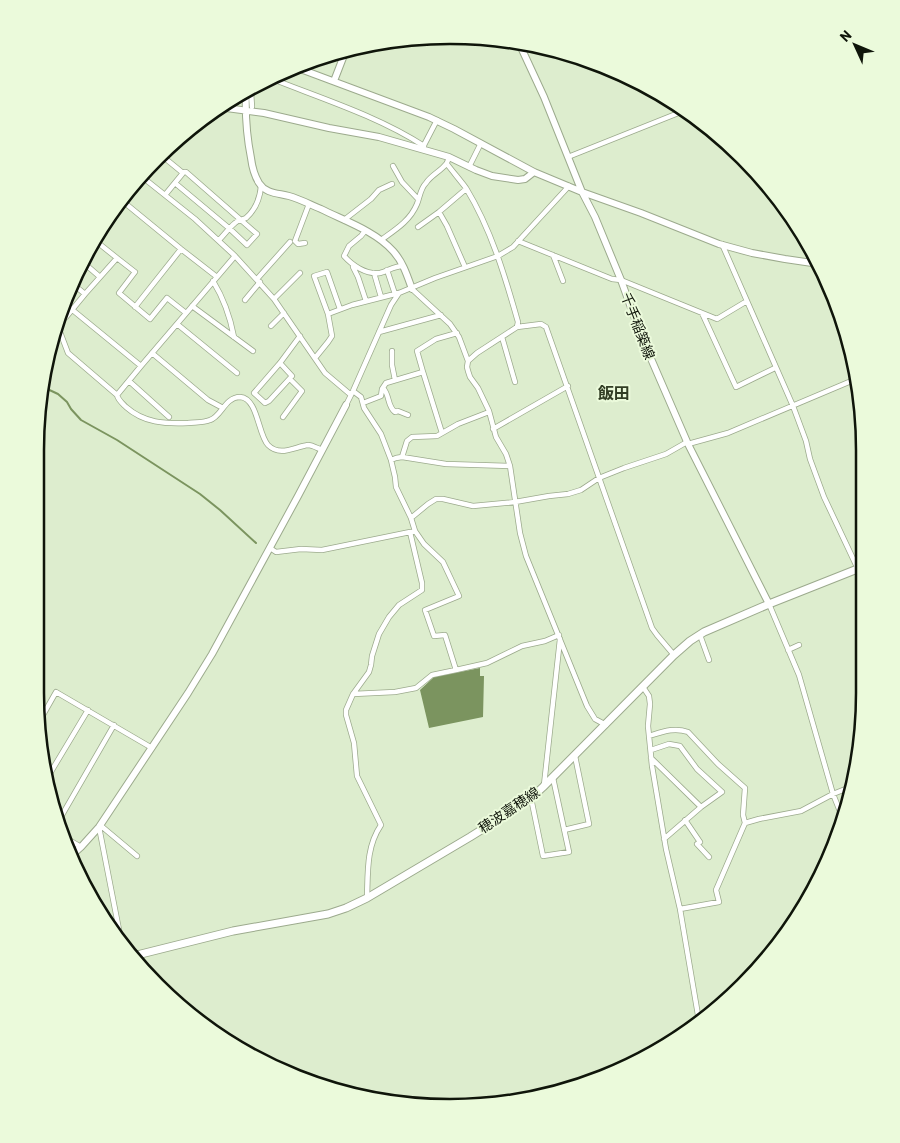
<svg xmlns="http://www.w3.org/2000/svg" width="900" height="1143" viewBox="0 0 900 1143" font-family="Barlow,'Noto Sans JP',sans-serif">
<style>
.water{fill:#7b945f}
.lines{fill:none;stroke-linecap:round;stroke-linejoin:round}
.stream{stroke:#7b945f;stroke-width:2}
.street-casing{stroke:#9caa8d;stroke-width:6}
.secondary-casing{stroke:#9caa8d;stroke-width:8}
.primary-casing{stroke:#9caa8d;stroke-width:9}
.street{stroke:#fff;stroke-width:4.5}
.secondary{stroke:#fff;stroke-width:6}
.primary{stroke:#fff;stroke-width:7}
.labels{text-anchor:middle;stroke-width:4;stroke-linejoin:round;paint-order:stroke}
.street-label{font-size:14px;fill:#0f150a;stroke:#ebfadb}
.quarter-label{font-size:16px;font-weight:bold;fill:#313d24;stroke:#ebfadb}
.rim{fill:none;stroke:#0f150a;stroke-width:2.5}
</style>
<rect width="100%" height="100%" fill="#ddedce"/>
<!-- water -->
<path class="water" d="M 480,668 L 480,676 L 484,676 L 483,717 L 429,728 L 420,690 L 434,677 Z"/>
<g class="lines">
<!-- stream -->
<path class="stream" d="M 43,387 L 58,394 L 67,402 L 71,409 L 81,420 L 117,440 L 200,494 L 220,510 L 256,543"/>
<defs>
<path id="street" d="M 270,78 C 320,98 378,116 424,146
M 251,87 L 251,92 L 252,107
M 423,147 L 437,120
M 161,155 L 183,173 L 165,195
M 568,157 L 686,110
M 447,164 C 453,172 460,180 466,188 C 491,229 505,276 518,322 L 517,327
M 393,166 L 402,182 L 418,199
M 469,167 L 481,143
M 141,176 L 195,219 L 235,256 L 274,299 L 325,373 L 351,395
M 175,183 L 230,229 L 247,245 L 257,234 L 186,172 L 184,172 L 183,173
M 120,199 L 181,249 L 217,277
M 439,212 L 447,226 L 465,267
M 344,220 L 371,199 L 379,190 L 392,184
M 418,227 L 439,212 L 466,189
M 365,231 L 361,236 L 349,246 L 344,256 C 352,265 366,275 380,273 C 388,271 394,266 403,266
M 219,240 C 224,235 229,228 235,223 C 238,220 242,220 246,218 C 255,210 260,198 261,186
M 381,240 C 395,230 410,221 417,204 C 420,197 420,189 426,183 C 431,175 441,171 446,164 C 447,163 449,158 449,157
M 518,241 L 612,279 L 621,280 L 717,319 L 747,301
M 97,242 L 117,258 L 85,294 L 66,317 L 57,324 L 68,353 L 117,395
M 305,243 L 298,244 L 295,241 L 309,204
M 722,244 L 793,406 L 806,441 L 810,459 L 824,497 L 865,584
M 553,255 L 563,281
M 117,258 L 135,272 L 119,293 L 150,319 L 167,298 L 186,313
M 85,264 L 100,277
M 353,267 L 358,277 L 366,301
M 387,270 L 395,294
M 822,271 L 844,322
M 374,273 L 381,297
M 257,279 L 290,242
M 213,281 C 224,299 230,316 234,337
M 74,285 L 85,294
M 412,289 L 450,324 L 459,337 L 468,361 L 467,367 L 468,371 L 470,377 L 478,388 L 489,411 L 496,437 L 506,454 L 510,466 L 520,533 L 526,556 L 587,706 L 595,719 L 606,725
M 274,299 L 300,273
M 245,300 L 260,282
M 64,303 L 141,366 L 235,256
M 192,306 L 253,351
M 135,307 L 181,249
M 702,313 L 736,387 L 775,368
M 328,314 L 352,305 L 399,293 L 435,278 L 498,256 L 513,247 L 569,186
M 177,324 L 237,373
M 271,326 L 284,313
M 379,332 L 441,315
M 502,337 L 515,382
M 392,351 L 392,365 L 395,380
M 152,353 L 208,400 L 223,408
M 315,358 L 328,342 L 332,336 L 328,314 L 314,276 L 327,272 L 340,309
M 468,361 L 477,353 L 517,327 L 541,324 L 546,327 L 652,628 L 657,635 L 674,655
M 280,363 L 292,376 L 269,401 L 265,403 L 254,393 L 280,363 L 300,336
M 141,366 L 117,395 C 118,400 122,403 126,407 C 144,423 165,424 188,423 C 195,422 203,423 210,420 C 221,417 225,397 240,397 C 258,398 258,435 268,445 C 280,457 294,447 308,445 C 312,445 317,448 322,450
M 423,372 L 442,433
M 129,381 L 169,417
M 383,388 C 390,395 387,406 395,412 L 398,411 L 408,415
M 363,403 L 381,396 L 382,389 L 386,383 L 423,372 L 417,351 L 436,339 L 457,333
M 346,405 L 353,391 L 391,305 L 399,293
M 283,417 L 302,391 L 290,379
M 493,429 L 568,386
M 688,444 L 728,433 L 856,379
M 402,457 L 407,441 L 412,437 L 437,436 L 458,424 L 489,412
M 391,460 L 396,458 L 402,457 L 446,464 L 510,466
M 411,518 L 428,504 L 436,499 L 443,499 L 473,506 L 515,502 L 549,496 L 568,494 L 581,490 L 599,478 L 624,468 L 666,454 L 687,442
M 410,532 L 422,583 L 422,590 L 399,605 L 389,617 L 379,634 L 372,656 L 371,665 L 369,672 L 353,694 L 395,692 L 416,688 L 432,675 L 456,670 L 445,635 L 434,636 L 425,610 L 459,596 L 443,562 L 424,544 L 415,531
M 270,548 L 276,552 L 301,549 L 322,550 L 415,531 L 411,518 L 396,487 L 395,477 L 391,460 L 381,434 L 364,408 L 361,397 L 353,391
M 769,604 L 799,675 L 833,794 L 843,819
M 700,635 L 709,660
M 788,650 L 799,645
M 456,670 L 487,663 L 522,646 L 545,641 L 559,635
M 643,687 L 649,696 L 650,704 L 648,726 L 652,766 L 666,849 L 680,909 L 699,1021
M 353,694 L 346,710 L 346,715 L 354,743 L 357,776 L 381,825 C 366,847 368,873 367,898
M 39,722 L 56,692 L 152,748
M 649,736 C 662,732 674,727 688,732 L 718,764 L 745,788 L 743,815 L 745,823
M 651,750 L 669,744 L 680,746 L 697,769 L 722,792 L 701,807
M 651,758 L 701,807 L 664,839
M 46,780 L 88,710
M 544,785 L 560,639
M 531,798 L 543,856 L 569,852 L 553,778
M 685,820 L 700,842 L 697,844 L 709,857
M 58,822 L 114,725
M 100,825 L 137,856
M 99,827 L 121,940
M 564,830 L 589,824 L 575,756
M 64,837 L 81,847
M 680,909 L 719,902 L 716,890 L 745,823 L 759,819 L 801,811 L 833,794 L 853,786"/>
<path id="secondary" d="M 519,43 L 544,97 L 582,192 L 595,217 L 621,280 L 642,338 L 688,444 L 769,604
M 295,67 L 429,117 L 454,129 L 534,172 L 582,192 L 641,213 L 719,244 L 752,253 L 785,259 L 819,264
M 334,81 L 346,50
M 246,89 C 245,114 246,133 251,158 C 252,166 254,175 259,183 C 266,194 278,193 289,196 C 300,199 311,205 321,209 C 345,221 375,231 393,251 C 403,262 407,275 412,289
M 219,107 L 264,113 L 329,128 L 379,137 L 449,157 L 476,170 L 492,176 L 518,180 L 525,179 L 534,172
M 72,855 L 81,847 L 99,827 L 188,693 L 212,654 L 298,496 L 346,405"/>
<path id="primary" d="M 133,956 L 233,931 L 328,914 L 346,908 L 367,898 L 470,837 L 510,812 L 531,798 L 543,787 L 674,655 L 690,641 L 704,632 L 769,604 L 865,566"/>
</defs>
<!-- street casing -->
<use href="#street" class="street-casing"/>
<!-- secondary casing -->
<use href="#secondary" class="secondary-casing"/>
<!-- primary casing -->
<use href="#primary" class="primary-casing"/>
<!-- street -->
<use href="#street" class="street"/>
<!-- secondary -->
<use href="#secondary" class="secondary"/>
<!-- primary -->
<use href="#primary" class="primary"/>
</g>
<g class="labels">
<!-- street labels -->
<g class="street-label">
<text transform="translate(638 326) rotate(69)" y="5">千手稲築線</text>
<text transform="translate(509 810) rotate(-34)" y="5">穂波嘉穂線</text>
</g>
<!-- quarter labels -->
<g class="quarter-label">
<text x="614" y="399">飯田</text>
</g>
</g>
<!-- crop -->
<path d="M0 0H900V1143H0ZM450 44H450A406 406 0 0 1 856 450V693A406 406 0 0 1 450 1099H450A406 406 0 0 1 44 693V450A406 406 0 0 1 450 44Z" fill="#ebfadb" fill-rule="evenodd"/>
<path class="rim" d="M450 44H450A406 406 0 0 1 856 450V693A406 406 0 0 1 450 1099H450A406 406 0 0 1 44 693V450A406 406 0 0 1 450 44Z"/>
<!-- north arrow -->
<g transform="translate(855 45) rotate(314)" stroke="#ebfadb" stroke-width="4" paint-order="stroke">
<path d="M0-4L9 19L0 12L-9 19Z" fill="#0f150a"/>
<text y="-8" font-size="14" font-weight="bold" text-anchor="middle" fill="#0f150a">N</text>
</g>
</svg>
